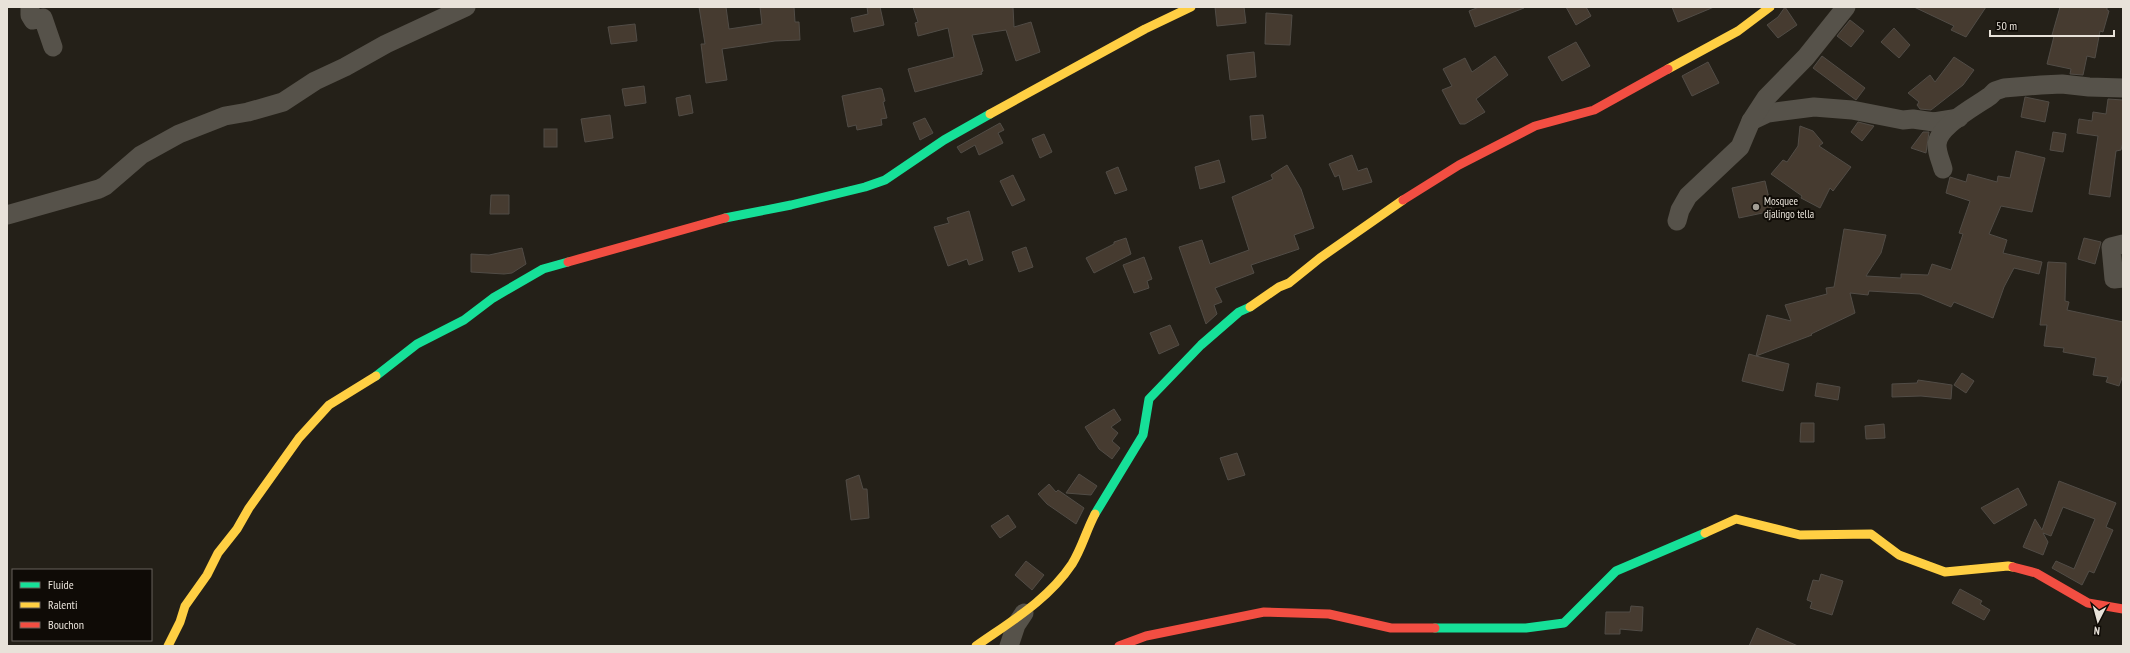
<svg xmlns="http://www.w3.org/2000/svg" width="2130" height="653" viewBox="0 0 2130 653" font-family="'PT Sans Narrow',sans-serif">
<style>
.building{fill:#463b30;stroke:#514c46}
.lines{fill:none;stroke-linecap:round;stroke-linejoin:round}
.street{stroke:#56524a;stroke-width:19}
.fast{stroke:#16e098;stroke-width:9}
.slow{stroke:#ffcf43;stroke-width:9}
.jam{stroke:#f24e42;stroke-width:9}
.poi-dot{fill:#a39e95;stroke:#0f0b06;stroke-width:1.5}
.labels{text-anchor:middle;stroke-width:4;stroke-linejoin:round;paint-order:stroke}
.poi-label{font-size:11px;fill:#e8e2d9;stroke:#0f0b06;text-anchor:start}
</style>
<rect width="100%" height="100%" fill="#242018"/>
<!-- building -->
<g class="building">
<path d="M699 7H726L729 29 762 24 760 7H794L795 22H799L800 40 775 41 722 49 727 80 706 83 701 44H705Z"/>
<path d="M867 7H880L884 25 854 32 851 18 868 14Z"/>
<path d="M913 7H1013L1014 27 1031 22 1040 52 1016 61 1006 30 972 35 983 71 981 72 982 74 915 92 908 69 954 57 948 28 918 36 915 23 918 22Z"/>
<path d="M1215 7H1244L1246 23 1217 26Z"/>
<path d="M1479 7H1524V8L1475 27 1469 11Z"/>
<path d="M1566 7H1586L1591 16 1576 25Z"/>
<path d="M1672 7H1714L1678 22Z"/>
<path d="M1785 7 1797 25 1778 38 1767 25 1778 17Z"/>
<path d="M1914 7H1986L1966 37 1951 30 1954 26Z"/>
<path d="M2060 7H2107V10L2109 11 2103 32 2100 31 2095 58 2087 56 2083 75 2070 74 2071 69 2047 64 2054 36 2052 35Z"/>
<path d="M1266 13 1292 15 1290 45 1265 44Z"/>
<path d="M1850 20 1864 31 1851 47 1837 36Z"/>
<path d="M635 24 637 41 611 44 608 27Z"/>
<path d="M1894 28 1910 45 1899 58 1881 42Z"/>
<path d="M1576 42 1590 66 1562 81 1548 57Z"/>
<path d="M1254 52 1256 77 1230 80 1227 55Z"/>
<path d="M1495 56 1508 75 1476 99 1485 112 1465 124H1460L1442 90 1452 86 1443 69 1465 58 1472 72Z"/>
<path d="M1822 56 1865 88 1856 100 1813 68Z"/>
<path d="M1954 57 1974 70 1963 85 1931 110 1920 109 1917 105 1919 102 1908 93 1930 75 1935 82Z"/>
<path d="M1708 62 1719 83 1692 96 1682 76Z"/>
<path d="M644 86 646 103 625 106 622 89Z"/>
<path d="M880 88 882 89 885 101 883 102 887 118 881 119 882 125 857 130 856 125 848 127 842 96Z"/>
<path d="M690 95 693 113 679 116 676 98Z"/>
<path d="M2025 97 2049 102 2045 122 2021 117Z"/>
<path d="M2108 99 2123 100V142L2121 150 2116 151 2110 197 2089 194 2098 136 2077 133 2079 119 2092 121 2093 112 2106 114Z"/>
<path d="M610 115 613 138 585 142 581 119Z"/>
<path d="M1263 115 1266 138 1252 140 1250 116Z"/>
<path d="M925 118 933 133 920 140 913 123Z"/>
<path d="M1858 122 1874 126 1862 141 1851 132Z"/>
<path d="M1000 123 1004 130 998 133 1003 143 979 155 975 145 961 153 957 147Z"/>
<path d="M1800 126 1813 131 1823 143 1819 146 1851 167 1833 191 1830 188 1820 208 1801 198 1802 196 1771 174 1783 160 1787 162 1798 146Z"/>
<rect x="544" y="129" width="13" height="18"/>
<path d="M1923 132H1929L1926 153 1911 148Z"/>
<path d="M2053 132 2066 134 2063 152 2050 150Z"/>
<path d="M1044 134 1052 152 1040 158 1032 139Z"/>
<path d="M2016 151 2045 158 2032 212 2001 206 1989 234 2007 240 2003 253 2042 262 2039 274 2014 268 2004 287 1993 318 1954 302 1951 307 1920 294 1869 291 1868 295 1850 293 1855 313 1811 334 1812 335 1756 356 1789 364 1783 391 1742 381 1749 354 1756 356 1767 315 1791 321 1785 305 1827 294 1826 288 1834 287 1844 229 1886 235 1881 253 1866 276 1901 278V274L1928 275 1932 264 1951 270 1963 234 1959 233 1970 201 1946 193 1950 177 1966 182 1968 174 1997 182 1998 176 2010 178Z"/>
<path d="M1352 155 1358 171 1367 168 1372 182 1343 190 1339 175 1335 177 1329 164Z"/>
<path d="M1219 160 1225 182 1200 189 1195 167Z"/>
<path d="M1287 165 1301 189 1314 228 1294 235 1299 249 1251 265 1254 273 1215 288 1222 302 1214 305 1217 314 1206 324 1179 247 1202 240 1210 264 1249 250 1232 197 1273 179 1271 175Z"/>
<path d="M1118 167 1127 190 1115 194 1106 172Z"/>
<path d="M1013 175 1025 200 1012 206 1000 181Z"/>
<path d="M1765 181 1772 211 1739 218 1732 188Z"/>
<path d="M491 195H509V214H490Z"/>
<path d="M969 211 983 260 969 265 967 259 948 266 934 227 949 223 947 218Z"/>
<path d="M1126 238 1131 254 1094 273 1086 258 1114 244V242Z"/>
<path d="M2084 238 2101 242 2095 264 2078 259Z"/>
<path d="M1026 247 1033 267 1019 272 1012 252Z"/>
<path d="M522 248 526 264 512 273 504 274 471 272V254L489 255Z"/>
<path d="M1144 257 1152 279 1147 281 1149 288 1134 293 1123 265Z"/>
<path d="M2048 262 2066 263 2065 301 2069 302 2067 310 2123 322V375L2119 386 2106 382 2108 377 2093 375 2096 358 2063 352 2064 348 2044 346 2047 325H2040Z"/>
<path d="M1170 325 1179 345 1159 354 1150 333Z"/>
<path d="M1962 373 1974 381 1966 393 1954 385Z"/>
<path d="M1918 380 1952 385 1951 399 1921 396 1892 397V384L1917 383Z"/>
<path d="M1817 383 1840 387 1838 400 1815 396Z"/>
<path d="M1114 409 1121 420 1111 427 1118 433 1112 441 1120 448 1112 459 1099 449 1085 427Z"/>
<path d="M1801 423H1814V442H1800Z"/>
<path d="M1884 424 1885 438 1866 439 1865 426Z"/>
<path d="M1237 453 1245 475 1228 480 1220 458Z"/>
<path d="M1079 474 1097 486 1091 495 1066 493Z"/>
<path d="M859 475 863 489H867L869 518 851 520 846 480Z"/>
<path d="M2059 481 2116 503 2106 527 2113 530 2094 573 2089 571 2082 585 2052 568 2056 561 2074 569 2095 519 2063 507 2051 536 2043 533 2048 542 2043 555 2023 547 2035 519 2042 530Z"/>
<path d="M1049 484 1056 492 1058 490 1084 508 1076 524 1047 504 1038 494Z"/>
<path d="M2018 488 2027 505 1994 524 1981 508Z"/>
<path d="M1008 515 1016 527 1000 538 991 526Z"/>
<path d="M1026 561 1044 575 1032 590 1015 575Z"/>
<path d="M1821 574 1843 581 1832 615 1810 608 1812 602 1807 600 1813 580 1819 581Z"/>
<path d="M1960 589 1982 601 1980 604 1990 610 1984 620 1952 603Z"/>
<path d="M1631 606 1643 607 1642 631 1620 629V634H1605L1606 612H1630Z"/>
<path d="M1757 628 1798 646H1749Z"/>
</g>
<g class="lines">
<!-- street -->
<g class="street">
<path d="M30 7V15L33 20 43 18 53 47"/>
<path d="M1751 121 1768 113 1814 107 1852 110 1903 120 1913 119 1934 122 1959 118"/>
<path d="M1943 169C1941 161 1937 154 1937 145 1937 126 1976 106 1990 96L1995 91 2004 88 2041 85 2062 84 2089 87 2123 88"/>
<path d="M7 215 99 189 105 186 141 155 179 134 225 116 248 112 283 102 315 81 345 67 386 44 466 7"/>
<path d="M1677 221 1680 210 1688 196 1740 147 1751 121 1766 98 1806 57 1846 7"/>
<path d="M2123 244 2111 247 2114 279 2123 278"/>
<path d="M1009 646 1016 625 1024 613"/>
</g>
<!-- fast -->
<g class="fast">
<path d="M725 218 791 205 865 187 885 180 944 140 990 114"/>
<path d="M376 376 417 344 464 320 493 298 543 269 568 262"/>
<path d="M1095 514 1143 435 1149 399 1201 345 1239 312 1250 307"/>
<path d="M1435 628H1526L1564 623 1616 571 1705 533"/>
</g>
<!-- slow -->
<g class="slow">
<path d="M1668 69 1738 31 1770 7"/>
<path d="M990 114 1145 29 1191 7"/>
<path d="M1250 307 1279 287 1289 283 1320 258 1403 200"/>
<path d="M1705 533 1736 519 1800 535 1871 534 1899 555 1945 572 2008 566 2013 567"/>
<path d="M168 646 180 622 185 606 207 575 218 553 237 529 249 508 299 438 329 405 376 376"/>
<path d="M976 646C1010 622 1048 600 1072 564 1082 548 1086 531 1095 514"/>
</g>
<!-- jam -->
<g class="jam">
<path d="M1403 200 1459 165 1535 126 1594 110 1668 69"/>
<path d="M568 262 725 218"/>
<path d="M2013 567 2036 573 2088 603 2123 609"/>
<path d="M1119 646 1146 636 1264 612 1329 614 1391 628H1435"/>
</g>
</g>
<!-- markers -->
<circle class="poi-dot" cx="1756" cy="207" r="4"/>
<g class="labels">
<!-- poi labels -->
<g class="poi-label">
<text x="1764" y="205">Mosquee<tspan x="1764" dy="13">djalingo tella</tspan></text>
</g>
</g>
<!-- border -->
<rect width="2130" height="653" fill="none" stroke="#e8e2d9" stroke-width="16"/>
<!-- legend -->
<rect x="12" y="569" width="140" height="72" fill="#0f0b06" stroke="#66615a"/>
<rect x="20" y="582" width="20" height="6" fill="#16e098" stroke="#66615a"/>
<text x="48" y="589" font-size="12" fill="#e8e2d9">Fluide</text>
<rect x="20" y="602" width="20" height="6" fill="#ffcf43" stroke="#66615a"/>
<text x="48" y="609" font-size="12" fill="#e8e2d9">Ralenti</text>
<rect x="20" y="622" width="20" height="6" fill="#f24e42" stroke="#66615a"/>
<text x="48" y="629" font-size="12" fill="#e8e2d9">Bouchon</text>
<!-- north arrow -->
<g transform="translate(2098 621) rotate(186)" stroke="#0f0b06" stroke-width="3" paint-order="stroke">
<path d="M0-3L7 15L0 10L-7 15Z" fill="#e8e2d9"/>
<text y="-6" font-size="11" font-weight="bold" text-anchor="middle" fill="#e8e2d9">N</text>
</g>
<!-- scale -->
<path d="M1990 30v6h124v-6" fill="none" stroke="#e8e2d9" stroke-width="2"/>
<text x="1996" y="30" font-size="12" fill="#e8e2d9" stroke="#0f0b06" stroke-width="3" paint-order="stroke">50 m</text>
</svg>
